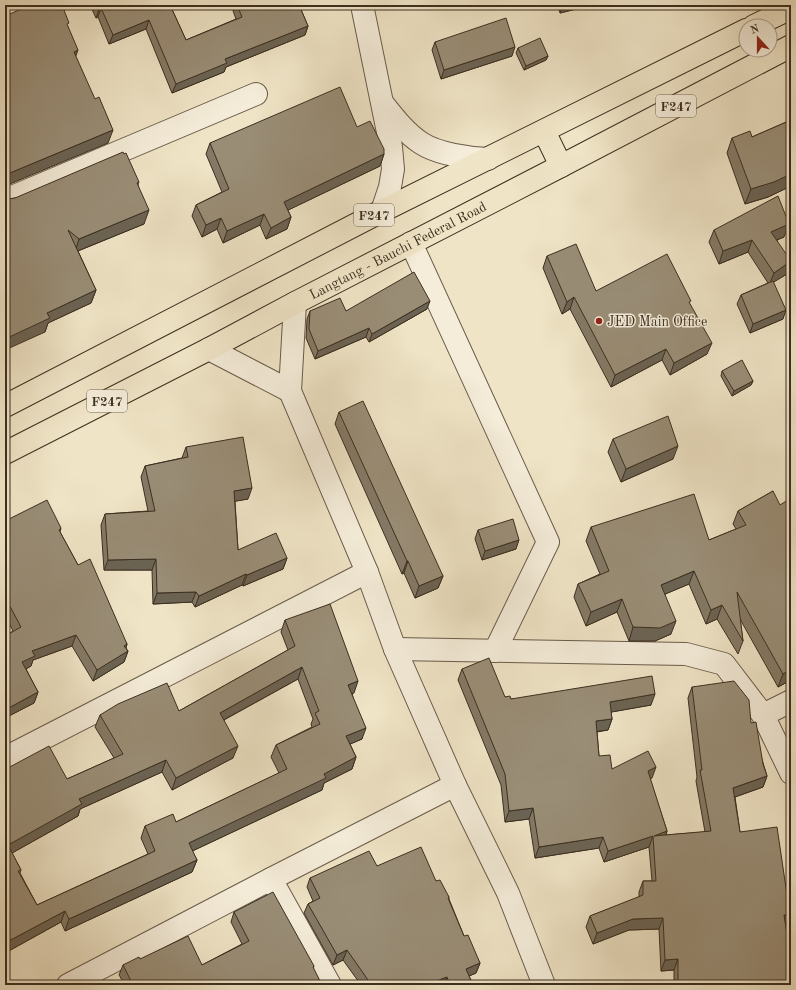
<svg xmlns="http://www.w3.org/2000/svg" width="796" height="990" viewBox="0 0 796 990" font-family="'Old Standard TT',serif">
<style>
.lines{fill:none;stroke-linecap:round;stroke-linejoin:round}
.minor-casing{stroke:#695c4a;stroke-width:24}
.primary-casing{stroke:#3c2f20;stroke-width:24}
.minor{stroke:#f5edda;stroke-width:22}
.primary{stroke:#efe4c6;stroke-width:22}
.wall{fill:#847965;stroke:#3c2f20;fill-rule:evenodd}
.shaded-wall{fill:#6b6353;stroke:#3c2f20}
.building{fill:#998d76;stroke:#3c2f20;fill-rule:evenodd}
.poi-dot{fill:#8f2418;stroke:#f5edda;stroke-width:1.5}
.labels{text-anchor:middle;stroke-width:3;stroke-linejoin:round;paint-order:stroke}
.shield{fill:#f5edda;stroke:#746858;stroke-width:1}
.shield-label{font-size:13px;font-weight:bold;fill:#3c2f20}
.street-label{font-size:14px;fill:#3c2f20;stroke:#f5edda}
.poi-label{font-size:14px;fill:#3c2f20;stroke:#f5edda;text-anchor:start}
</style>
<rect width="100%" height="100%" fill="#efe4c6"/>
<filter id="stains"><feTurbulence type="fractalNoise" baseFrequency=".005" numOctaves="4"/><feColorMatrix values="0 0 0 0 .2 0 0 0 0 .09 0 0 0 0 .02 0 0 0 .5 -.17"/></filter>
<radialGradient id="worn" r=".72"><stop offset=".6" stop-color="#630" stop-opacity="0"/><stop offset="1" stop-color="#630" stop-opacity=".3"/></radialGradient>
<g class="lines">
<defs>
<g id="minor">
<path d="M362 5 391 147 393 169 390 187 382 211"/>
<path d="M5 13 23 5"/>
<path d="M384 105C395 119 406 133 421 143 438 154 468 158 488 159"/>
<path d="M5 200 256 94"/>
<path d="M411 243 548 542 495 651"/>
<path d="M295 303 290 391 367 572 395 649 455 785 508 893 544 985"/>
<path d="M209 349 290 391"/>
<path d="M395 649 686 654 724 664 763 715 791 773"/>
<path d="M763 715 791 701"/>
<path d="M5 758 367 572"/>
<path d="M271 879 330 985"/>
<path d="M68 985 271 879 455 785"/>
</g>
<g id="primary">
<path d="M754 26 791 8"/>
<path d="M544 131 561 166"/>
<path d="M5 406 382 211 746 30"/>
<path id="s1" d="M5 453 209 349 295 303 561 166 791 46"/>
</g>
</defs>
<!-- minor casing -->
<use href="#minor" class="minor-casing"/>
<!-- primary casing -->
<use href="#primary" class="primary-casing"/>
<!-- minor -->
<use href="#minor" class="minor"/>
<!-- primary -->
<use href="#primary" class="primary"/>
</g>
<!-- wall -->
<g class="wall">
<path d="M90 5H170L186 40 236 19 231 5H299L308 26 305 35 226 67 224 72 172 93 146 29 109 44 98 17 96 18Z"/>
<path d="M558 5H592L560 13Z"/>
<path d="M435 42 512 56 441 79 432 50Z"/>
<path d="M518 48 548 56 546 60 524 70 516 53Z"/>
<path d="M791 120V186L768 197 745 204 727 153 732 138 752 137Z"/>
<path d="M210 143 384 154 380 166 288 210 291 217 287 229 266 239 260 225 223 243 217 229 202 237 192 216 196 205 222 192 206 154Z"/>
<path d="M139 182 138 184 144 224 78 251 96 290 91 303 48 323 45 332 8 199Z"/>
<path d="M714 230 784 237 777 240 787 274 773 282 783 319 750 333 737 304 741 295 768 283 748 252 719 264 709 242Z"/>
<path d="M547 256 596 291 690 304 707 354 670 375 662 360 611 387 570 309 562 314 543 268Z"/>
<path d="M427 309 369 342 366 337 315 359 306 338 307 319 310 311H346Z"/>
<path d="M722 371 753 381 751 385 732 396 721 376Z"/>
<path d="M339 412 443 576 438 588 415 598 404 573 402 574 335 424Z"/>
<path d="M613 439 673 459 621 482 608 452Z"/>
<path d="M186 447 248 499 235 501 238 550 287 558 283 569 243 586 242 585 195 607 192 602 153 604 152 570H104L101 525 105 514 148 511 141 477 145 466 182 458Z"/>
<path d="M773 491 791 680 778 687 740 619 743 641 738 654 717 619 706 624 689 584 665 594 671 634 655 641H629L617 612 586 626 574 597 578 584 600 574 586 541 591 527 709 540 736 529 733 524 738 511Z"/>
<path d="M5 510 9 519 61 528 60 532 78 565 127 644 126 648 128 651 124 662 93 681 72 646 33 660 31 666 26 669 38 692 34 703 5 718V636L13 631 5 615Z"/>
<path d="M478 530 516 549 482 560 475 539Z"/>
<path d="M285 620 354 693H352L362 739 350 744 356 757 352 769 324 783 322 790 192 851 197 860 192 872 65 931 61 922 5 953 6 769 67 779 114 758 95 727 100 715 179 711 288 650 281 632ZM298 679 313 719 311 724 312 727 276 745 271 757 279 773 176 822 145 826 141 838 148 854 37 905 20 873 21 870 12 853 78 816 80 809 162 772 172 790 233 758 224 720Z"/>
<path d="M462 669 505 697 511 699 651 705 611 712 612 719 608 730 597 732 599 756 612 769 652 778 650 779 667 831 666 835 705 832 696 781 697 777 688 698 692 687 751 723 767 776 763 787 735 797 740 832 786 925 791 985H674V970L661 971 659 929 629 930 593 944 586 927 590 916 639 897V892L643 881H652L649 847 604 862 599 848 535 858 529 819 505 822 501 785 458 680Z"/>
<path d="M377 866 436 881 449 897V899L464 936 480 963 476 973 469 976 473 985H361L343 960 333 965 304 913 308 904 313 901 307 887 310 878Z"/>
<path d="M234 912 314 966 313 969 322 985H125L119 975 123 965 140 959 202 965 242 944 231 922Z"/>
</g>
<!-- shaded-wall -->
<g class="shaded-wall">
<path d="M563 5H592L560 13Z"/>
<path d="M101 8 98 17 96 18 99 9Z"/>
<path d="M149 20 146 29 109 44 113 35Z"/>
<path d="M308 26 305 35 226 67 224 72 172 93 176 84 225 59Z"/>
<path d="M515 47 512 56 441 79 444 70Z"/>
<path d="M78 50 73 64 74 52Z"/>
<path d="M548 56 546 60 524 70 526 66Z"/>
<path d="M113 130 108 143 5 186V175Z"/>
<path d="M384 154 380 166 280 214 284 202Z"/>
<path d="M791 174V186L768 197 745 204 751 189Z"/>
<path d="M149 210 144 224 75 252 79 239Z"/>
<path d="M264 214 260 225 223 243 227 231Z"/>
<path d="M291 217 287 229 266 239 271 228Z"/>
<path d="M221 218 217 229 202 237 206 225Z"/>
<path d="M789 224 784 237 767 244 771 232Z"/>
<path d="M752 240 748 252 719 264 723 251Z"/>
<path d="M791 261 787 274 769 285 774 273Z"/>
<path d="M96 290 91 303 48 323 45 332 5 350V339L47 313Z"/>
<path d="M574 297 570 309 562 314 567 302Z"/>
<path d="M430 301 427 309 369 342 372 334Z"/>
<path d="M786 310 783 319 750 333 753 324Z"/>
<path d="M369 328 366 337 315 359 318 351Z"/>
<path d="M712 343 707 354 670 375 674 363Z"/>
<path d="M666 349 662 360 611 387 615 375Z"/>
<path d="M753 381 751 385 732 396 734 391Z"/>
<path d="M678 446 673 459 621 482 626 469Z"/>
<path d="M252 488 248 499 231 502 234 491Z"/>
<path d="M519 540 516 549 482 560 485 551Z"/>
<path d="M287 558 283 569 243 586 247 575Z"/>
<path d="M156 559 152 570H104L108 560Z"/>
<path d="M407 561H408L404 573 402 574Z"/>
<path d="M694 571 689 584 656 598 661 585Z"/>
<path d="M246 574 242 585 195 607 199 596Z"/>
<path d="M443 576 438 588 415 598 419 586Z"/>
<path d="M196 592 192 602 153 604 157 593Z"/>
<path d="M622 599 617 612 586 626 591 612Z"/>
<path d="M722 605 717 619 706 624 711 610Z"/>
<path d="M676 621 671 634 655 641H629L633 627Z"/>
<path d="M76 635 72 646 33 660 31 666 18 673 22 662 32 651Z"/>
<path d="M127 644 124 653 128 651 124 662 93 681 97 670 124 646Z"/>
<path d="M302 667 298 679 216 724 220 713Z"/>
<path d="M791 669V680L778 687 783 674Z"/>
<path d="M358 681 354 693 344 696 348 685Z"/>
<path d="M38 692 34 703 5 718V710Z"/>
<path d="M655 694 651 705 606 713 610 702Z"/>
<path d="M612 719 608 730 592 732 596 721Z"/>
<path d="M366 728 362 739 341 748 346 736Z"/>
<path d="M238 746 233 758 172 790 176 778Z"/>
<path d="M356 757 352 769 324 783 322 790 184 855 189 843Z"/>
<path d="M166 760 162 772 80 809 78 816 5 857 8 845 79 799Z"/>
<path d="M656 767 652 778 644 782 648 771Z"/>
<path d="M767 776 763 787 729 799 733 788Z"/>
<path d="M533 808 529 819 505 822 509 811Z"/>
<path d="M667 831 663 842 654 836Z"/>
<path d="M653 836 649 847 604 862 608 851Z"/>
<path d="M603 837 599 848 535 858 539 847Z"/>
<path d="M197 860 192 872 65 931 69 919Z"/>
<path d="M65 911 61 922 5 953V943Z"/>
<path d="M784 915H790L785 926Z"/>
<path d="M663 918 659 929 629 930 593 944 597 933 633 919Z"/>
<path d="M347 950 343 960 333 965 337 955Z"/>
<path d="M678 959 674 970 661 971 665 960Z"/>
<path d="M480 963 476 973 462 979 466 969Z"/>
<path d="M447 977 444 985H426Z"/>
</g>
<!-- building -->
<g class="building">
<path d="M31 5H62L69 23 67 24 78 50 74 52 95 99 99 97 113 130 5 175V16Z"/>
<path d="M97 5H170L186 40 242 17 237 5H299L308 26 225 59 227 63 176 84 149 20 113 35 101 8 99 9Z"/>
<path d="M506 18 515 47 444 70 435 42Z"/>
<path d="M540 38 548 56 526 66 518 48Z"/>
<path d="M340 87 357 127 370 121 384 149V154L284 202 291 217 271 228 264 214 227 231 221 218 206 225 196 205 229 189 210 143Z"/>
<path d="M791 120V174L774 182 751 189 732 138 750 131 752 137Z"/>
<path d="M123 152 124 154 126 153 139 182 137 183 149 210 79 239 68 230 96 290 47 313 50 318 5 339V198L8 199 15 198Z"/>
<path d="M778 196 789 224 771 232 791 261 774 273 752 240 723 251 714 230Z"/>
<path d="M576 244 596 291 667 254 691 301 689 302 712 343 674 363 666 349 615 375 574 297 567 302 547 256Z"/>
<path d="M414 272 430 301 372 334 369 328 318 351 309 329 310 311 340 298 346 311Z"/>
<path d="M773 281 786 310 753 324 741 295Z"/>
<path d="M742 360 753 381 734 391 722 371Z"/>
<path d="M363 401 443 576 419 586 408 561H407L339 412Z"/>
<path d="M668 416 678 446 626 469 613 439Z"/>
<path d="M243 437 252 488 234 491 238 550 276 533 287 558 247 575 246 574 199 596 196 592 157 593 156 559 108 560 105 514 155 511 145 466 188 457 186 447Z"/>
<path d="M773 491 780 505 791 498V669L783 674 737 592 743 641 722 605 711 610 694 571 661 585 676 621 660 628 633 627 622 599 591 612 578 584 609 571 591 527 694 494 709 540 746 525 738 511Z"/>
<path d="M47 500 61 528 59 530 78 565 90 559 127 644 124 646 128 651 97 670 76 635 32 651 35 656 22 662 38 692 5 710V636L21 627 6 599 5 600V510L9 519Z"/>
<path d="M513 519 519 540 485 551 478 530Z"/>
<path d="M330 604 358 681 348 685 366 728 346 736 356 757 324 774 326 778 189 843 197 860 69 919 65 911 5 943V768L6 769 49 746 67 779 123 754 100 715 118 704 167 683 179 711 295 646 285 620ZM302 667 319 711 315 713 320 724 276 745 287 769 176 822 173 814 145 826 155 851 37 905 18 871 21 870 8 845 82 804 79 799 166 760 176 778 238 746 220 713Z"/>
<path d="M489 658 505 697 510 696 511 699 652 676 655 694 610 702 612 719 596 721 599 756 610 755 612 769 648 751 656 767 648 771 667 831 654 836 711 831 700 770H702L692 687 734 681 749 700 751 723 756 722 763 764 767 776 733 788 740 832 777 827 790 915H784L791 961V985H678V959L665 960 663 918 633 919 597 933 590 916 643 895V881H656L653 836 608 851 603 837 539 847 533 808 509 811 505 774 462 669Z"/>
<path d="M421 847 436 881 440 880 449 897 448 898 464 936 468 935 480 963 466 969 473 985H450L447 977 426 985H361L368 980 347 950 337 955 308 904 320 898 310 878 369 851 377 866Z"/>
<path d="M273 892 314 966 313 967 322 985H133L123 965 139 957 140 959 188 936 202 965 249 941 234 912Z"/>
</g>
<!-- markers -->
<circle class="poi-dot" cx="599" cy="321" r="4"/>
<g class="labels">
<!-- shield labels -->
<g class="shield">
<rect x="656" y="95" width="40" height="22" rx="3"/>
<rect x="354" y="204" width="40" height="22" rx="3"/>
<rect x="87" y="390" width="40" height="22" rx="3"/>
</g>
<g class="shield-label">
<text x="676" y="111">F247</text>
<text x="374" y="220">F247</text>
<text x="107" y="406">F247</text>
</g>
<!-- street labels -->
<g class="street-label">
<text dy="5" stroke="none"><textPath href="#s1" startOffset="442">Langtang - Bauchi Federal Road</textPath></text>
</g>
<!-- poi labels -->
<g class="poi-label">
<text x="607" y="326">JED Main Office</text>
</g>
</g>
<!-- margin -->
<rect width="796" height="990" fill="none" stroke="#efe4c6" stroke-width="20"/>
<rect x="6" y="6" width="784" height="978" fill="none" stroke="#3c2f20" stroke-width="2"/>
<rect x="10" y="10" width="776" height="970" fill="none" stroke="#3c2f20"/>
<!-- north arrow -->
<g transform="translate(758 38) rotate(339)"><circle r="19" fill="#f5edda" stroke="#aba190"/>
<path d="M0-3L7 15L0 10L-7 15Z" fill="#8f2418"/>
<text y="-6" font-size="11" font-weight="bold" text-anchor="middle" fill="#3c2f20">N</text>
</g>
<rect width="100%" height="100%" filter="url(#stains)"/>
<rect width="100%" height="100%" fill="url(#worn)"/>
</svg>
